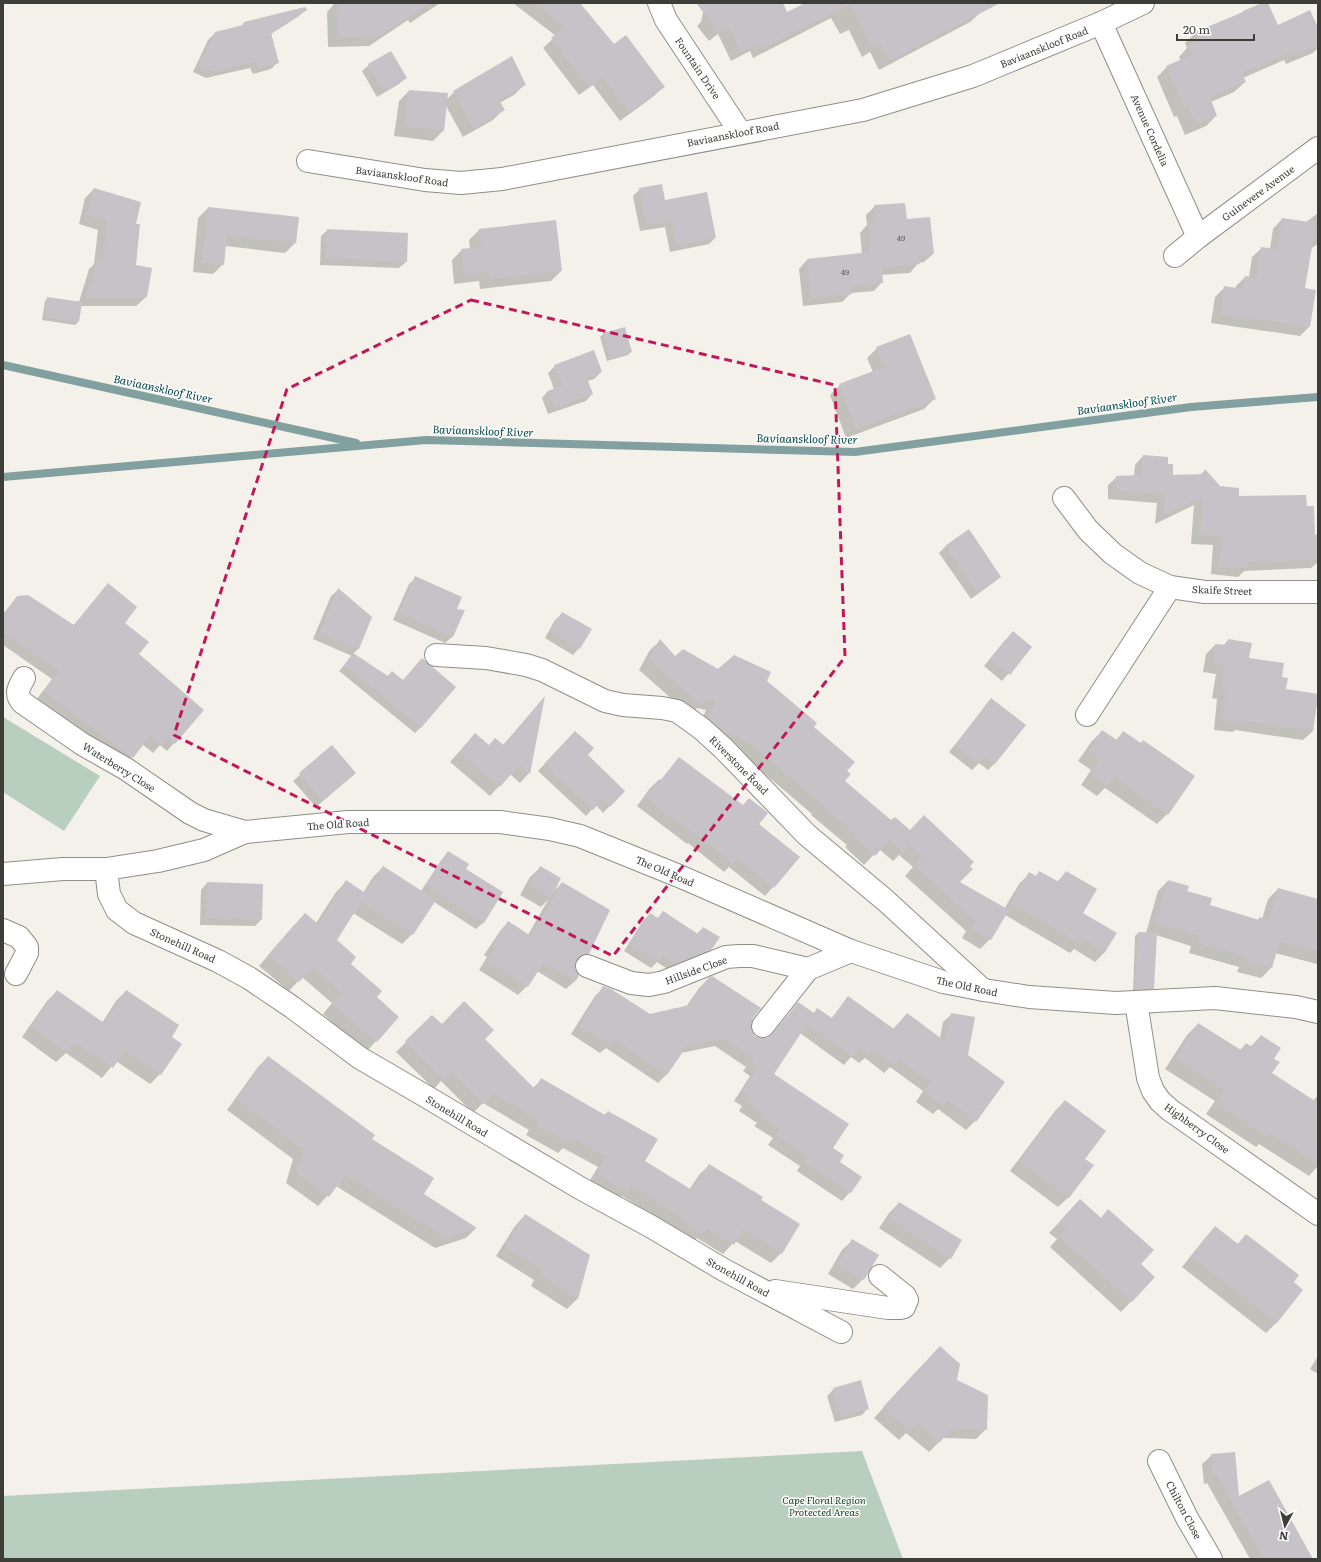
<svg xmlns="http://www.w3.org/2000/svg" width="1321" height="1562" viewBox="0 0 1321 1562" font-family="Literata,serif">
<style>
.green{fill:#b9cfbd}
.shadow{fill:#0003}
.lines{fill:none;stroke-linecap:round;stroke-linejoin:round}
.stream{stroke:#82a09f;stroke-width:8}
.building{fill:#c7c2c8}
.minor-casing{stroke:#908f87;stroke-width:24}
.minor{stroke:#fff;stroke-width:22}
.marked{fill:none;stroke:#c2185b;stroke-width:3;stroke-dasharray:8 5;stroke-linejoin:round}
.labels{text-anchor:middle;stroke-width:3;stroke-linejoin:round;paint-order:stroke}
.number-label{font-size:8px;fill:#605e5d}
.street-label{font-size:10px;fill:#3d3d39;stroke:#fff}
.park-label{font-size:10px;font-style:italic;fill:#174626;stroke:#fff}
.water-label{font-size:11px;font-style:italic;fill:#044649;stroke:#fff}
</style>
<rect width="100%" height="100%" fill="#f3f1e9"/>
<!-- green -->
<g class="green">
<path d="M3 717 100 776 64 831 3 792Z"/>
<path d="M862 1451 903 1559H3V1496Z"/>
</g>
<!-- shadow -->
<g class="shadow">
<path d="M335 3H440L410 23 408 20 369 46 328 47 327 12Z"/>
<path d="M513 3H579L614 45 663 87 654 96 620 121 593 85 579 95 543 48 556 36Z"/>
<path d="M705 3H782L787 14 807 3H993L980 13 970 22 879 70 870 52 862 57 849 30 840 34 831 18 753 58 750 51 731 61 718 34 709 41 697 26 701 22Z"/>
<path d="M1264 3H1267L1277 26 1318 31V48L1313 53 1286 64 1284 60 1243 78 1245 82 1234 92 1211 102 1216 116 1206 126 1185 135 1177 116 1174 117 1157 77 1167 67 1181 61 1179 57 1187 48 1185 43 1195 33 1241 14Z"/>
<path d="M306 9 299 16 271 34 278 62 271 69 253 74 250 68 206 78 193 72 208 40 215 33 240 27 244 23Z"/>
<path d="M369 65 406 78 399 84 377 97 362 71Z"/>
<path d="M524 85 514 95 499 103 503 110 493 120 463 137 446 106 443 131 433 141 394 136 399 101 409 91 447 99 454 92Z"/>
<path d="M94 189 135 225V266L146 297 136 306H80L78 322 75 325 42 320 45 301 48 298 79 302 89 269 94 264 98 230 79 224 85 198Z"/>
<path d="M640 189 664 201 715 238 709 244 670 252 665 227 640 231 633 196Z"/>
<path d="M875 206 906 220 933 254 924 262 918 263 910 273 881 275 882 282 874 291 851 293 842 302 803 306 799 269 807 260 862 254 860 233 867 225 866 215Z"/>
<path d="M208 208 295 243 285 253 225 246 223 264 213 274 193 272 198 218Z"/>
<path d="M1318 213V244L1310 249 1304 289 1309 327 1300 336 1211 323 1215 297 1224 288 1235 289 1236 286 1245 277H1249L1252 257 1262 248 1270 249 1273 229 1282 219 1305 223Z"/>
<path d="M555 221 561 271 551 281 480 289 479 281 454 284 452 260 462 250 470 249 469 240 479 230Z"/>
<path d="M328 230 406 262 399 268 320 265 321 236Z"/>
<path d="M624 328 631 352 628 355 607 361 600 337 603 334Z"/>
<path d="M877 348 934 399 924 409 846 438 830 395 840 385 873 372 867 358Z"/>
<path d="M555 366 601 372 594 379 587 381 592 394 586 401 548 414 542 398 548 391 554 389 548 373Z"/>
<path d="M1143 456 1167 465 1172 476 1200 475 1205 470 1219 487 1238 497 1306 507 1314 536 1318 535V562L1311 568 1244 571 1238 577 1211 574 1213 545 1191 544 1194 505 1155 524 1157 503 1108 499V485L1117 477 1134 476 1135 465Z"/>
<path d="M968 531 1000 577 993 583 971 599 939 553 945 547Z"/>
<path d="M416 578 456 610 464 611 452 637 445 643 393 620 409 584Z"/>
<path d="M108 585 174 743 167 751 160 745 153 753 142 744 124 766 36 700 52 679 3 645V614L17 597 73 626Z"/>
<path d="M338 590 371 617 358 649 353 654 421 727 415 733 339 671 352 656 313 639 331 596Z"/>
<path d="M562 614 579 648 573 655 545 638 555 620Z"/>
<path d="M1006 639 1031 647 1002 681 984 666Z"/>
<path d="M1228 640 1248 658 1281 678 1285 690 1318 695 1313 731 1303 740 1235 730 1233 732 1214 730 1217 699 1212 698 1216 674 1203 672 1206 654 1215 645 1223 646Z"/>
<path d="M660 641 675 657 718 670 766 681 812 727 846 772 844 781 958 882 1004 909 1019 884 1029 874 1035 877 1039 872 1057 882 1066 872 1081 913 1105 952 1095 962 1074 949 1070 953 1005 915 990 939 980 949 962 938 966 931 905 876 913 867 899 855 893 861 879 849 864 865 845 847 847 845 811 815 812 814 738 751 698 728 706 710 697 708 690 715 639 670 650 650Z"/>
<path d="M543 699 529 773 520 783 510 774 490 796 450 762 475 734 488 746 503 745Z"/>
<path d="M991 700 995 763 988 770 979 763 972 770 949 752Z"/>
<path d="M1102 731 1116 740 1124 732 1167 814 1157 824 1105 788 1097 796 1081 785 1091 770 1078 761 1092 741Z"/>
<path d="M569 739 624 791 603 813 596 805 586 816 538 771Z"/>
<path d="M332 746 355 773 316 807 293 781Z"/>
<path d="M679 758 757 824 773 887 765 896 729 867 724 872 688 843 687 844 637 806 650 788 659 780 660 781Z"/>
<path d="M448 852 465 869 502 893 483 923 476 929 434 902 412 934 402 944 353 913 335 940 349 964 375 997 398 1017 366 1052 323 1014 332 1003 302 977 289 991 259 966 295 924 316 923 336 892 346 882 363 893 373 877 383 867 421 891 442 859Z"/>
<path d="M541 867 554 891 562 883 588 953 579 962H575L574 969 578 975 575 981 566 989 537 971 527 986 518 995 479 970 487 957 484 955 500 931 508 922 528 935 548 900 541 907 520 895 530 877Z"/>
<path d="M1168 881 1209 906 1257 920 1260 918 1262 919 1268 899 1278 889 1318 900V963L1317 964 1275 953 1271 968 1261 978 1237 972 1239 967 1189 953 1191 946 1156 935 1153 988 1150 991 1133 992 1135 936 1138 933H1146L1158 891Z"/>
<path d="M207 883 261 920 255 926 200 925 201 890Z"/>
<path d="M663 912 697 934 703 928 712 948 704 955 669 970 657 962 651 968 624 951 643 921 650 914 657 919Z"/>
<path d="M708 979 752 1018 750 1024 751 1031 754 1036 761 1039 769 1038 798 1003 813 1014 818 1009 831 1019 848 998 893 1029 907 1014 940 1038 943 1022 952 1014 967 1055 1004 1083 975 1121 966 1130 938 1109 933 1114 916 1102 923 1091 890 1067 884 1073 865 1058 859 1063 851 1057 844 1065 800 1033 773 1075 832 1148 850 1192 842 1201 797 1171 800 1166 768 1145 773 1138 754 1126 757 1123 739 1111 742 1106 734 1101 750 1076 743 1071 746 1067 715 1046 681 1053 667 1074 658 1083 606 1048 600 1053 571 1034 595 996 604 987 650 1015 686 1007 699 988Z"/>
<path d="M57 991 102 1023 116 1001 126 991 170 1037 160 1074 150 1084 116 1061 102 1078 66 1053 56 1062 22 1037 47 1001Z"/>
<path d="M432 1016 442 1025 483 1039 533 1088 541 1080 604 1115 608 1112 643 1162 689 1190 699 1175 709 1165 760 1200 799 1224 781 1253 771 1263 735 1241 723 1254 697 1238 692 1244 675 1229 622 1196 617 1201 587 1185 598 1167 563 1148 558 1153 526 1135 529 1130 483 1103 473 1113 441 1081 434 1089 396 1052Z"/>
<path d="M1198 1024 1239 1051 1246 1044 1250 1047 1261 1036 1273 1059 1270 1074 1313 1101 1318 1095V1166L1309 1176 1259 1144 1256 1147 1206 1114 1215 1101 1165 1069 1187 1035Z"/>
<path d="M268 1057 370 1139 422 1195 475 1229 466 1238 435 1248 336 1186 318 1206 286 1183 293 1159 227 1110 258 1067Z"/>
<path d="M1065 1101 1084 1159 1069 1197 1058 1207 1010 1171 1055 1111Z"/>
<path d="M899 1203 961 1240 950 1258 940 1268 879 1228 889 1213Z"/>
<path d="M1070 1211 1139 1264 1154 1277 1121 1312 1050 1247 1057 1239 1049 1233Z"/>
<path d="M525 1215 589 1255 577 1299 567 1309 531 1286 534 1280 496 1256 515 1226Z"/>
<path d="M1215 1227 1237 1245 1246 1236 1292 1283 1302 1290 1276 1323 1266 1333 1182 1267 1205 1238Z"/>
<path d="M853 1240 863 1279 853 1289 828 1274 842 1250Z"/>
<path d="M940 1347 955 1380 986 1429 976 1439 943 1438 929 1452 906 1433 899 1440 874 1418Z"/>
<path d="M1318 1356V1374L1310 1369Z"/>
<path d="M834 1389 868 1408 862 1415 835 1422 827 1396Z"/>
<path d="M1212 1455 1238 1498 1312 1559H1250L1207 1483 1204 1484 1202 1464Z"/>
</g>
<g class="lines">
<!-- stream -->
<g class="stream">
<path d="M3 365 356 443"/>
<path d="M3 477 426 440 855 452 1191 407 1318 397"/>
</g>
</g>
<!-- building -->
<g class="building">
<path d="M337 3H431L380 36 338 37Z"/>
<path d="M534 3H580L614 44 626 35 665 87 629 112 603 77 589 87 551 38 565 27Z"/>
<path d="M696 3H783L787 12 805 3H1000L889 61 880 44 872 48 850 4 763 49 760 43 741 52 728 26 719 32Z"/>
<path d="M1262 3H1268L1278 25 1310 10 1318 28V46L1296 55 1294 51 1242 73 1246 82 1210 97 1217 116 1196 125 1188 106 1184 108 1166 66 1192 55 1188 46 1199 42 1195 32 1243 12V11Z"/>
<path d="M305 7 307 10 271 33 279 63 259 68 256 62 213 72 199 65 215 32 243 25 244 22Z"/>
<path d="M391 51 407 78 384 91 368 64Z"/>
<path d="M512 56 526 85 499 100 505 110 474 128 453 91Z"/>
<path d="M409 90 448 93 444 131 404 126Z"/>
<path d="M662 184 665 200 707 192 716 238 676 246 671 221 646 225 639 188Z"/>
<path d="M94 188 141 202 136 224H140L136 265 152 268 147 297H86L98 259 103 260 107 220 87 215Z"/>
<path d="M905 203 907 219 930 217 934 254 919 256 920 264 882 268 883 283 851 286 852 294 811 298 807 259 870 252 868 223 876 222 874 205Z"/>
<path d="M208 207 299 217 296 243 227 235 224 265 202 262Z"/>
<path d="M1282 218 1316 223 1305 288 1316 290 1310 327 1220 314 1224 286 1243 289 1245 276 1257 278 1261 247 1277 249Z"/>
<path d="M556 220 562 271 490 279 488 272 464 275 461 249 481 247 479 229Z"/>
<path d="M327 229 408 233 407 262 326 258Z"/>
<path d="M47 297 82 302 79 322 45 317Z"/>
<path d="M625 327 632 352 610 359 603 333Z"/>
<path d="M910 334 936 399 856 429 839 384 884 367 876 347Z"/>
<path d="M594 350 602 372 587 378 593 394 555 408 548 391 562 385 554 365Z"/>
<path d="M1143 455 1168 457V464H1173V475L1204 474 1205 469 1220 486 1239 488V496L1306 495 1307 506H1314L1315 535 1318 534V560L1248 562V568L1219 566 1222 537 1200 535 1203 497 1163 516 1165 494 1116 491V476L1141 475Z"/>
<path d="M969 529 1001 577 978 593 945 546Z"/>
<path d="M415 576 462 597 457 609 465 610 453 637 399 613Z"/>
<path d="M108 583 137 607 125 623 149 642 139 654 204 710 175 744 168 738 161 746 150 736 133 758 43 692 59 671 3 632V616L17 596 28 595 74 625Z"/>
<path d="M338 588 372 617 359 649 319 633Z"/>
<path d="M562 612 592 629 580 649 551 631Z"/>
<path d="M1013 631 1032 647 1010 675 990 659Z"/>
<path d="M660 639 675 656 683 649 718 669 734 655 771 672 767 681 817 723 814 727 855 762 847 771 851 774 845 781 891 820 895 817 910 830 924 815 974 862 970 866 973 869 960 882 1009 910 991 940 971 928 975 921 915 866 920 858 930 864 909 845 903 852 889 840 875 856 854 837 856 835 820 804 821 803 748 742 724 732 707 717 716 701 708 698 701 705 648 659Z"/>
<path d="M1228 639 1252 643 1249 658 1284 663 1282 677 1288 678 1286 689 1318 694 1313 731 1244 721V723L1223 721 1226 690 1221 689 1225 665 1212 663 1215 644 1227 645Z"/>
<path d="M353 653 388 676 392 671 403 680 422 658 456 687 421 728 344 665Z"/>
<path d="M545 696 530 774 519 765 500 787 459 752 475 733 489 745 495 738 504 745Z"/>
<path d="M991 698 1026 725 995 764 985 756 979 764 955 745Z"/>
<path d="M1102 730 1117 740 1123 731 1141 743 1143 740 1195 776 1168 815 1114 777 1107 786 1090 774 1100 759 1088 750Z"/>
<path d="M575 731 594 748 588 755 625 791 610 807 603 799 593 810 544 764Z"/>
<path d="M332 745 356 773 323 801 299 773Z"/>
<path d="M679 757 743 805 749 798 768 813 759 824 800 857 774 888 737 858 733 864 697 835 696 836 645 797 659 779 661 780Z"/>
<path d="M448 851 469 864 466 869 503 892 484 923 426 886Z"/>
<path d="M383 866 436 900 413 935 361 902 337 940 356 957 351 964 382 991 377 997 399 1017 377 1042 332 1004 341 993 313 967 299 982 268 955 305 913 318 924 346 880 365 893Z"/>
<path d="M540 866 561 878 551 898 530 885Z"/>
<path d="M1039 871 1059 882 1066 871 1097 889 1083 913 1117 933 1105 952 1084 939 1081 944 1011 903 1029 872 1036 876Z"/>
<path d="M1168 880 1189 886 1187 891 1212 898 1210 905 1259 920V917L1269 920 1278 888 1318 899V952L1280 941 1272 968 1247 962 1248 957 1198 943 1200 936 1155 923Z"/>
<path d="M207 882 263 884 262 920 206 918Z"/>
<path d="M562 882 610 910 589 954H585L579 956 576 961 575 968 579 975 576 981 544 962 528 987 487 961 495 948 492 946 508 921 531 936Z"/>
<path d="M663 911 698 934 703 927 720 937 712 949 676 964 663 955 658 962 630 944 650 913 658 918Z"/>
<path d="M1138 932 1157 933 1154 989 1135 990Z"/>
<path d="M712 976 761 1008 753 1018 751 1025 752 1031 755 1036 761 1038H767L773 1034 798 1002 814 1013 817 1008 832 1018 848 996 894 1029 907 1013 946 1042 951 1013 975 1017 968 1055 1005 1082 976 1122 947 1100 942 1106 924 1093 931 1082 898 1059 894 1065 873 1050 869 1055 859 1048 853 1057 807 1024 774 1074 849 1124 833 1148 844 1155 840 1162 862 1177 851 1193 804 1162 808 1157 776 1136 781 1129 762 1117 765 1114 747 1102 749 1097 742 1092 758 1067 751 1062 754 1058 724 1038 687 1046 667 1075 614 1039 610 1045 579 1025 603 986 611 989 650 1014 689 1005 708 978Z"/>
<path d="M57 990 104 1023 126 990 179 1025 172 1037 182 1044 161 1075 125 1050 113 1068 74 1042 67 1053 31 1026Z"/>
<path d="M464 1001 494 1030 485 1039 535 1089 541 1078 605 1115 608 1111 658 1139 645 1161 692 1190 709 1164 763 1197 761 1200 800 1224 782 1254 743 1230 734 1245 707 1228 702 1234 683 1222 685 1219 631 1185 627 1192 597 1175 607 1157 572 1137 569 1143 536 1125 538 1120 494 1094 484 1104 452 1072 444 1079 405 1041 432 1015 442 1024Z"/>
<path d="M1198 1023 1241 1050 1246 1043 1252 1047 1261 1035 1281 1048 1274 1059 1280 1062 1272 1073 1318 1103V1164L1270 1133 1268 1137 1216 1103 1225 1090 1176 1058Z"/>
<path d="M268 1056 375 1135 372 1139 434 1178 424 1194 477 1228 446 1238 345 1175 329 1197 296 1172 303 1149 236 1099Z"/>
<path d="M1065 1100 1106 1131 1085 1159 1094 1165 1069 1198 1019 1161Z"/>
<path d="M1080 1199 1101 1218 1108 1209 1154 1250 1141 1264 1155 1277 1132 1302 1059 1237 1066 1229 1059 1222Z"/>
<path d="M899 1202 962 1240 951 1259 889 1218Z"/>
<path d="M525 1214 590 1255 578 1299 540 1275 543 1270 505 1246Z"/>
<path d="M1215 1226 1238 1244 1246 1234 1299 1275 1294 1282 1303 1290 1277 1323 1191 1256Z"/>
<path d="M852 1239 879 1255 864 1280 837 1264Z"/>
<path d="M940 1346 960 1364 957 1380 988 1395 987 1430 953 1428 939 1443 917 1423 910 1431 883 1407Z"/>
<path d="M861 1380 869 1409 841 1416 833 1388Z"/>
<path d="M1235 1452 1239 1496 1269 1480 1313 1559H1264L1217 1475H1213L1211 1454Z"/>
</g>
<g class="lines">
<defs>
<g id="minor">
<path d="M659 3 666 20 740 132"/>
<path d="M1101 23 1198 237"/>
<path d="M308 161 425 180 461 183 502 179 863 110 973 76 1101 23 1143 3"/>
<path d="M1175 256 1198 237 1318 148"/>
<path d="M1064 498 1088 530 1113 554 1140 573 1170 587 1205 592H1318"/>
<path d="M436 655 486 658 526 665 542 670 605 701 623 705 662 708 677 711 702 729 723 748 807 835 885 900 983 990"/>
<path d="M24 678C19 687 14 694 23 703L82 744 126 769 190 813 204 820 245 832"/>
<path d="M1087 715 1170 587"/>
<path d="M106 869 109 894 117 910 134 923 218 961 249 978 292 1007 360 1058 427 1097 580 1188 650 1226 724 1270 841 1332"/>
<path d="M3 874 63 869H106L158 861 204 850 245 832 348 822H500L550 829 580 836 679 876 851 951 943 982 984 990 1029 997 1116 1003 1215 998 1296 1007 1318 1012"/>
<path d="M3 930 19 937 27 947V953L16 974"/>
<path d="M587 966 631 983 649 985 664 982 726 957 739 956H753L808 969 851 951"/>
<path d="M1136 1002 1148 1078 1153 1091 1160 1101 1170 1110 1318 1214"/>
<path d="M763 1026 808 969"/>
<path d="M775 1291 888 1308H900L904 1307 907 1300 905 1296 880 1276"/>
<path d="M1159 1461 1187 1518 1211 1559"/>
</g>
</defs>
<!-- minor casing -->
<use href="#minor" class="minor-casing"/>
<!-- minor -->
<use href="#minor" class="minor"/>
</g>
<!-- marked area -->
<path class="marked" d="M471 300 835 385 845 657 613 956 174 735 287 389Z"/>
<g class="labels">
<!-- number labels -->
<g class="number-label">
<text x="901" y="241">49</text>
<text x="845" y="275">49</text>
</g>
<!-- street labels -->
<g class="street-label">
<text transform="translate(1044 47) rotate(-22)" y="4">Baviaanskloof Road</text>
<text transform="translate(698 68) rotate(56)" y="4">Fountain Drive</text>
<text transform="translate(1150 130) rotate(66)" y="4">Avenue Cordelia</text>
<text transform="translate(733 134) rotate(-11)" y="4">Baviaanskloof Road</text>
<text transform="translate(402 176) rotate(8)" y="4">Baviaanskloof Road</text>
<text transform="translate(1258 193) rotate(-36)" y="4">Guinevere Avenue</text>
<text transform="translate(1222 590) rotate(2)" y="4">Skaife Street</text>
<text transform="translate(739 765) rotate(45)" y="4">Riverstone Road</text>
<text transform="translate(119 767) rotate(32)" y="4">Waterberry Close</text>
<text transform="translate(338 824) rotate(-4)" y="4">The Old Road</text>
<text transform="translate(665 871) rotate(23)" y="4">The Old Road</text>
<text transform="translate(183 945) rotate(24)" y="4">Stonehill Road</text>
<text transform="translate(696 970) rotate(-20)" y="4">Hillside Close</text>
<text transform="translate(967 986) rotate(12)" y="4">The Old Road</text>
<text transform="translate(457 1116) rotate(31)" y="4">Stonehill Road</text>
<text transform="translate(1197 1128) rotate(36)" y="4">Highberry Close</text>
<text transform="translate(738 1277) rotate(29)" y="4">Stonehill Road</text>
<text transform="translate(1184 1510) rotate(62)" y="4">Chilton Close</text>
</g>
<!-- park labels -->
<g class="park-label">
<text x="824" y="1504">Cape Floral Region<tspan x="824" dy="12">Protected Areas</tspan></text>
</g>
<!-- water labels -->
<g class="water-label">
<text transform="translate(163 389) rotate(12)" y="4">Baviaanskloof River</text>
<text transform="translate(1127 404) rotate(-8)" y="4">Baviaanskloof River</text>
<text transform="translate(483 431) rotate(2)" y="4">Baviaanskloof River</text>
<text transform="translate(807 439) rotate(1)" y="4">Baviaanskloof River</text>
</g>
</g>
<!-- border -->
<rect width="1321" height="1562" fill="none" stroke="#3d3d39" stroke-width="8"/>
<!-- north arrow -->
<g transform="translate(1285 1526) rotate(187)" stroke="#ffffff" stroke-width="3" paint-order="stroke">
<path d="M0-3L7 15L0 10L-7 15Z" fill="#3d3d39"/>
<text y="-6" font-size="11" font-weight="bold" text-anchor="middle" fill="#3d3d39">N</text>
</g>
<!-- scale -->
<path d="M1177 34v6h77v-6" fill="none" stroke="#3d3d39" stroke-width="2"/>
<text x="1183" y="34" font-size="12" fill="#3d3d39" stroke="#ffffff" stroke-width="3" paint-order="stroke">20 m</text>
</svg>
